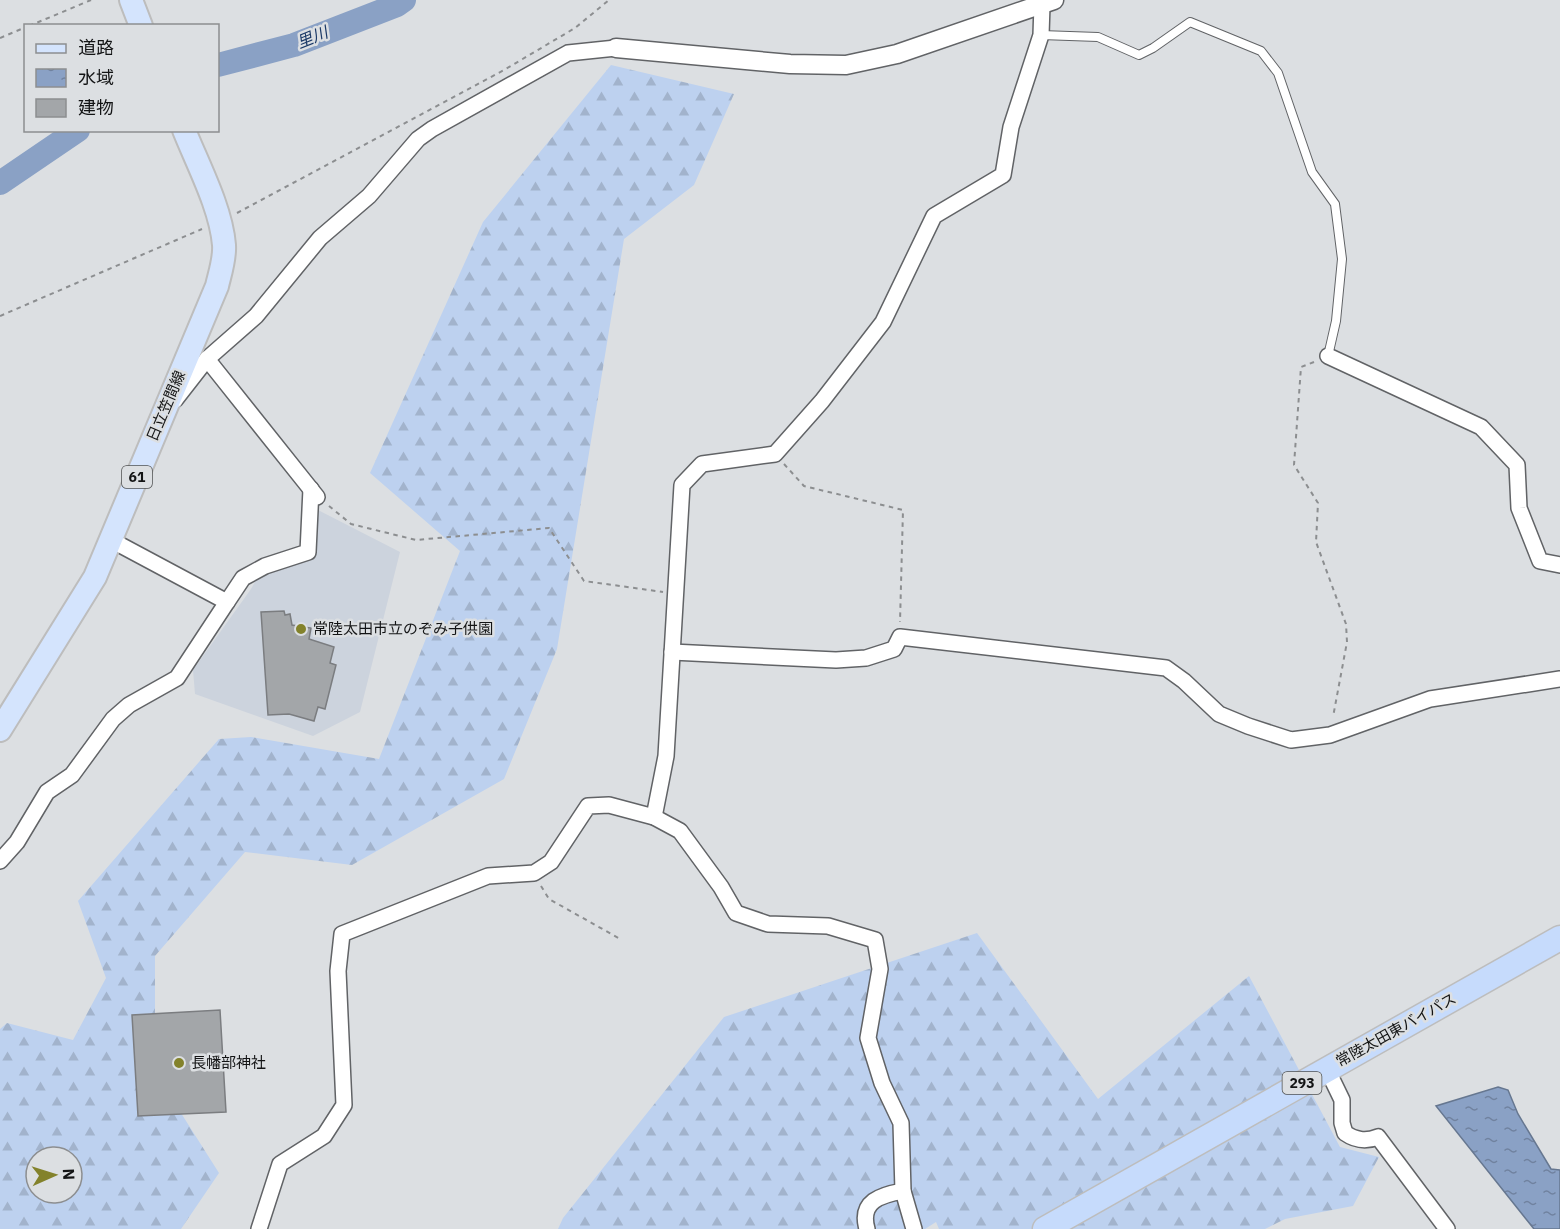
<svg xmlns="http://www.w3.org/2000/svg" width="1560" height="1229" viewBox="0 0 1560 1229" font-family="'IBM Plex Sans','Noto Sans JP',sans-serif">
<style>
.built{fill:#ccd3dd}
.forest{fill:url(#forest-firs);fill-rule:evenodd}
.water{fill:url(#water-ripples);stroke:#667790;stroke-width:1.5}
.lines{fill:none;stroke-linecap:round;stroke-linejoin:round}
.river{stroke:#8aa1c5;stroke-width:24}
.building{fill:#a3a6a9;stroke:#7b7d80;stroke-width:1.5}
.service-casing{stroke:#616366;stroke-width:10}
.minor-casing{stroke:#616366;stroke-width:18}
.tertiary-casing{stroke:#616366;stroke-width:21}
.primary-casing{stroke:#bdbdbd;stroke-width:26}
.trunk-casing{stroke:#bdbdbd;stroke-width:27}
.path{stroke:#8c8e90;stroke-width:2;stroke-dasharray:4.5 4.5;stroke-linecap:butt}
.service{stroke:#fff;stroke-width:8}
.minor{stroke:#fff;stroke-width:15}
.tertiary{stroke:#fff;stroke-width:18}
.primary{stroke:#d4e4fd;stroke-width:22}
.trunk{stroke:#c6dbfc;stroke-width:24}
.poi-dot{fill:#83822b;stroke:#dcdfe2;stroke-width:2}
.labels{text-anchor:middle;stroke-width:5;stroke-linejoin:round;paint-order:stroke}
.shield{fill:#dcdfe2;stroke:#4f5152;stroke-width:1.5}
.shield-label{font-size:14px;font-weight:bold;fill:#131415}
.street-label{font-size:15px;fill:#131415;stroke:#dcdfe2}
.poi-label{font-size:15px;fill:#131415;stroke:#dcdfe2;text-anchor:start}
.water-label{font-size:16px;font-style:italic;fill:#1b3967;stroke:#dcdfe2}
</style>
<defs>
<pattern id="forest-firs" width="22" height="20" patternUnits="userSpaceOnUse" patternTransform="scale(1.5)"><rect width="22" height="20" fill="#bdd1ef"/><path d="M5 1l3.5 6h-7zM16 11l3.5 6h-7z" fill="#a2b3cc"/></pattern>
<pattern id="water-ripples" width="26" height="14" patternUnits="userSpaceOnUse" patternTransform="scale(1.5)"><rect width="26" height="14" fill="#8aa1c5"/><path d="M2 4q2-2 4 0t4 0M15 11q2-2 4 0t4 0" fill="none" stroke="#70829f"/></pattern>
</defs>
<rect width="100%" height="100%" fill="#dcdfe2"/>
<!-- built -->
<path class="built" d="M316 509 400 552 360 712 313 736 195 694 193 670 251 589 262 570 310 558Z"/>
<!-- forest -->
<g class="forest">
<path d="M611 65 734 94 694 185 624 239 557 649 504 779 352 865 245 852 155 956V1072L219 1173 181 1229H0V1029L7 1023 73 1040 106 978 78 901 219 739 251 737 379 759 460 551 370 473 483 222ZM36 1157H72V1193H36Z"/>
<path d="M977 933 1098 1099 1249 976 1340 1147 1379 1157 1353 1206 1285 1219 1265 1229H939L936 1222 925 1229H558L563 1218 724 1017Z"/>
</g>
<!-- water -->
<path class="water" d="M1498 1087 1508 1090 1518 1114 1551 1169 1560 1170V1229H1534L1436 1106Z"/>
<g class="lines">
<!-- river -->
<g class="river">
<path d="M218 65 294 45 397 5 404 0"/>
<path d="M0 183 78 130"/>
</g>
</g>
<!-- building -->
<g class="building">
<path d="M284 611 285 615 290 614 292 625 311 628 309 639 334 647 330 663 336 665 325 709 318 707 314 721 289 714 268 715 261 612Z"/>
<path d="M220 1010 226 1112 138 1116 132 1015Z"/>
</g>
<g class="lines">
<defs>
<path id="service" d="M1041 35 1098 37 1139 55 1153 48 1190 22 1261 51 1278 73 1312 172 1335 204 1342 259 1336 321 1328 356"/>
<g id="minor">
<path d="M1328 356 1481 427 1517 465 1519 508 1540 561 1560 565"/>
<path d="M207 359 317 497"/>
<path d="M175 400 207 359 256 316 320 238 369 196 418 139 432 129 568 53 616 48"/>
<path d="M227 602 243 578 265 566 308 552 311 489"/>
<path d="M672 652 836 660 866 658 894 649 900 637 1166 668 1184 681 1219 714 1248 726 1291 740 1330 735 1430 699 1560 679"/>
<path d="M654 817 666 756 682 485 702 464 775 454 822 401 883 322 934 216 1003 175 1011 127 1041 35 1042 5"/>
<path d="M0 861 17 842 47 792 72 775 113 719 129 705 177 678 227 602 111 540"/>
<path d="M1327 1069 1342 1100V1123L1345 1133C1355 1140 1365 1142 1378 1137L1447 1229"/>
<path d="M259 1229 280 1164 324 1136 344 1105 338 971 342 934 488 876 534 873 551 862 588 806 609 805 654 817 680 831 721 887 736 913 768 924 828 926 875 940 880 969 868 1038 882 1083 901 1123 903 1191 914 1229"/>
<path d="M867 1229C859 1201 881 1195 903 1191"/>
</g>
<path id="tertiary" d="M616 48 790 64 846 65 897 54 1054 0"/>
<g id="primary">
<path d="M131 0 141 26"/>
<path d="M0 730 95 577 217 286C220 273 225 259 224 245 221 208 198 165 184 130"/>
</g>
<path id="trunk" d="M1045 1229 1560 938"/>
</defs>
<!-- service casing -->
<use href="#service" class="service-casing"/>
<!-- minor casing -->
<use href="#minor" class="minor-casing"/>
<!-- tertiary casing -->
<use href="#tertiary" class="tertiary-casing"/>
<!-- primary casing -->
<use href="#primary" class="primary-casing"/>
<!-- trunk casing -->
<use href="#trunk" class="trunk-casing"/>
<!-- path -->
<g class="path">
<path d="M29 26 91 0"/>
<path d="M0 38 26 27"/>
<path d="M237 213 504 70 575 28 609 0"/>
<path d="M0 316 202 229"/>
<path d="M1314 362 1301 367 1294 465 1318 503 1316 542 1346 624 1347 642 1333 717"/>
<path d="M784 464 804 486 903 510 900 622"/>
<path d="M329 506 351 524 416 540 549 528 584 581 663 592"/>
<path d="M541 886 549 899 622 940"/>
</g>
<!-- service -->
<use href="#service" class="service"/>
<!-- minor -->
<use href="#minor" class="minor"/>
<!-- tertiary -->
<use href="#tertiary" class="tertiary"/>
<!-- primary -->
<use href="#primary" class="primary"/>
<!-- trunk -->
<use href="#trunk" class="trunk"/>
</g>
<!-- markers -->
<g class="poi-dot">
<circle cx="301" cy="629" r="6"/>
<circle cx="179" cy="1063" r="6"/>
</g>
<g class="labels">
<!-- shield labels -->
<g class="shield">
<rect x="122" y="466" width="30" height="22" rx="4.5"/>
<rect x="1282.5" y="1072" width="39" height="22" rx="4.5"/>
</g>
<g class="shield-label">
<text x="137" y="482">61</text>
<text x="1302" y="1088">293</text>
</g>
<!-- street labels -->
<g class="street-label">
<text transform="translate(166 406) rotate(-67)" y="5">日立笠間線</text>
<text transform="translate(1396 1030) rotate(-29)" y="5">常陸太田東バイパス</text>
</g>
<!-- poi labels -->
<g class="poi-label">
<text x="313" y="634">常陸太田市立のぞみ子供園</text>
<text x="191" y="1068">長幡部神社</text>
</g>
<!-- water labels -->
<g class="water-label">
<text transform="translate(312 37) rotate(-22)" y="6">里川</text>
</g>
</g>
<!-- legend -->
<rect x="24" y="24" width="195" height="108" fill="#dcdfe2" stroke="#8c8e90" stroke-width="1.5"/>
<rect x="36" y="44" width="30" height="9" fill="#d4e4fd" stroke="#8c8e90" stroke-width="1.5"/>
<text x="78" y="54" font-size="18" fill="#131415">道路</text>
<rect x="36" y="69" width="30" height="18" fill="url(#water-ripples)" stroke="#8c8e90" stroke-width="1.5"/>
<text x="78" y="84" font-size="18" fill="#131415">水域</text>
<rect x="36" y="99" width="30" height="18" fill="#a3a6a9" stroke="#8c8e90" stroke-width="1.5"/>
<text x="78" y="114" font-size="18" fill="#131415">建物</text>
<!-- north arrow -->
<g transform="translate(54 1175) rotate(87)"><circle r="28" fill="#dcdfe2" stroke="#8c8e90" stroke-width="1.5"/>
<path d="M0-4.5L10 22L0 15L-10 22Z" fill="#83822b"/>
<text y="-9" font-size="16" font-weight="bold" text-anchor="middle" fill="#131415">N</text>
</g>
</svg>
